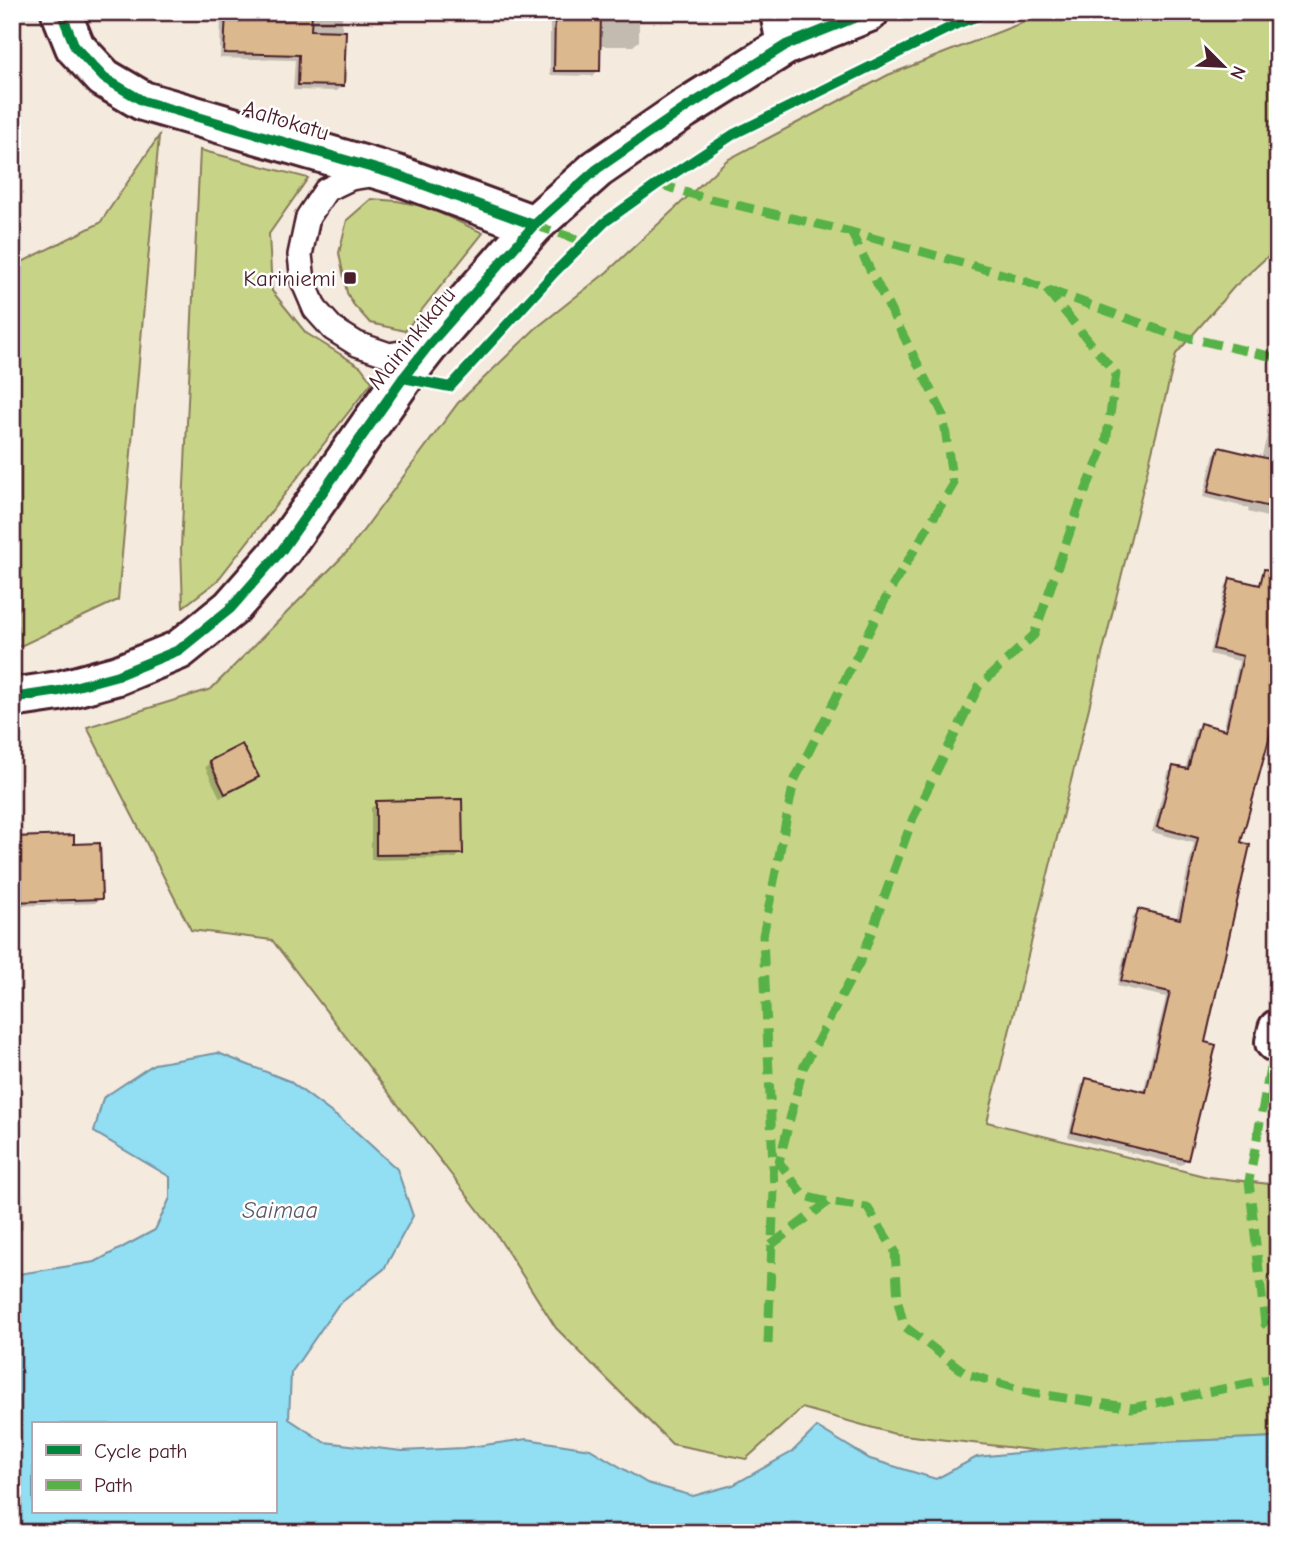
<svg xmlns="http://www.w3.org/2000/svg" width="1290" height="1545" viewBox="0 0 1290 1545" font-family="'Comic Neue',sans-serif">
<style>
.green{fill:#c7d488;stroke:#887a5a;stroke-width:2}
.water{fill:#92def2;stroke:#7592a2;stroke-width:2;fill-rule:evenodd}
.shadow{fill:#0003}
.building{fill:#dbb88d;stroke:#4a1f2b;stroke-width:2}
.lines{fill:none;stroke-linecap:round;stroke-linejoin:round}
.lane-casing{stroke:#4a1f2b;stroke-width:28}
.street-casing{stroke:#4a1f2b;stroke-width:44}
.lane{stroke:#fff;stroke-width:23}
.street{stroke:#fff;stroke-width:38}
.quiet{stroke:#57b146;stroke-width:9;stroke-dasharray:18 9;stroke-linecap:butt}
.cycleway-casing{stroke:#fff;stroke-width:15}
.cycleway{stroke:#00873e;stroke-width:10}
.poi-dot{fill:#4a1f2b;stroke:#fff;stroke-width:2.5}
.labels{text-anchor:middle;stroke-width:5;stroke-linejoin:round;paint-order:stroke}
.street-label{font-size:23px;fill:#4a1f2b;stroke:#fff}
.poi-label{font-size:23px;fill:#4a1f2b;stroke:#fff;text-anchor:end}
.water-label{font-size:24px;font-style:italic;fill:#605867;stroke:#fff}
</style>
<rect width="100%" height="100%" fill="#f4eadd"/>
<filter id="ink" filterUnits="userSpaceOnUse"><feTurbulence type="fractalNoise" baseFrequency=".0143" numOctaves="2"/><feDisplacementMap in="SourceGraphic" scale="14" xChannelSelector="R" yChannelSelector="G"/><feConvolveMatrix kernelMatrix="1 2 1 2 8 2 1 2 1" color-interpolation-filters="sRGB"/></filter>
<g filter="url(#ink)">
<!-- green -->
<g class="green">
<path d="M1050 12H1278V247L1234 287 1176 354 987 1122 1208 1177 1278 1185V1437L1097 1445 1040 1451 895 1434 802 1408 746 1459 672 1444 556 1328 495 1232 272 940 191 930 87 727 211 689 348 551 458 403 535 329 607 272 727 160 888 75Z"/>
<path d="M159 136 118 600 12 650V267L100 223Z"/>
<path d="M200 150 308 178 269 234 272 291 306 333 361 367 372 382 217 581 183 607 181 548Z"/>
<path d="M371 199 397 201 427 207 483 233 405 331 370 323 353 304 347 293 339 253 347 220Z"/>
</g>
<!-- water -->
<path class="water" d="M218 1053 289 1081 352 1128 397 1169 413 1216 384 1269 338 1305 291 1373 289 1419 324 1442 402 1451 463 1448 527 1439 590 1449 647 1483 693 1496 733 1485 792 1452 817 1427 870 1459 936 1479 977 1457 1097 1445 1278 1437V1533H12V1275L95 1262 155 1230 170 1198V1177L94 1132 103 1098 154 1064ZM33 1424H275V1512H33Z"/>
<!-- shadow -->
<g class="shadow">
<path d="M221 12H342V86L337 91 293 90 295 60 220 58Z"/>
<path d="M550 12H639V41L633 46H599L598 70 593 76 550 75Z"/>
<path d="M1278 407V520L1248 512 1249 508 1203 497 1214 454 1219 449 1261 459 1273 412Z"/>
<path d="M1231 580 1278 591 1239 844 1203 1044 1186 1160 1181 1165 1068 1137 1081 1085 1087 1080 1143 1093 1166 997 1117 986 1133 916 1138 911 1176 920 1194 843 1152 832 1168 773 1173 767 1185 770 1195 730 1200 725 1223 731 1239 661 1209 654 1226 585Z"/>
<path d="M12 731H14L19 838 72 846 101 898 95 903 12 906Z"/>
<path d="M210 762 257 777 252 782 220 798 205 767Z"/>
<path d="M377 803 461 853 456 858 371 860V808Z"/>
<path d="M12 1194H23V1228L18 1234H12Z"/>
</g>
<!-- building -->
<g class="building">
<path d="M226 12H312L311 30 346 31 344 86 298 85 299 55 224 53Z"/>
<path d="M555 12H601L600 71H554Z"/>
<path d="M1219 447 1278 461V509L1208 492Z"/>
<path d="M1264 569 1278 571V706L1241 842 1250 845 1205 1042 1216 1045 1188 1160 1072 1132 1086 1078 1146 1092 1170 992 1121 981 1138 909 1180 919 1198 838 1157 827 1173 766 1188 769 1200 723 1226 730 1243 656 1213 649 1230 578 1260 585Z"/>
<path d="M242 744 259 777 225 794 209 761Z"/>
<path d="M462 799 463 854 376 855V801Z"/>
<path d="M74 835V844L100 843 102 899 12 902V837Z"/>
</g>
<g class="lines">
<defs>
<path id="lane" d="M377 174 351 178 326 190 308 217 300 255 303 281 315 309 333 329 357 344 389 355 407 352 426 346"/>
<g id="street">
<path d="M61 12 75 47 104 78 143 101 397 175 534 225"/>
<path d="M780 12 786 45"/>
<path d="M12 698 59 691 118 675 179 650 231 608 282 550 403 378 429 345 534 225 597 169 684 109 786 45 869 12"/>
<path d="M1275 1042 1278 1029"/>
</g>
</defs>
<!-- lane casing -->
<use href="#lane" class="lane-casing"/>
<!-- street casing -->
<use href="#street" class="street-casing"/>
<!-- lane -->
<use href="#lane" class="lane"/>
<!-- street -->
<use href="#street" class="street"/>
<!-- quiet -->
<g class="quiet">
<path d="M1268 12 1278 41"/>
<path d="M658 184 698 196 851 232 1010 276 1168 333 1278 358"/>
<path d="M534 225 585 242"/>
<path d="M1046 289 1116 374 1106 442 1079 506 1034 635 979 686 913 818 862 958 803 1068 779 1162 804 1196 828 1202 867 1207 895 1251 898 1302 904 1326 967 1374 1032 1393 1133 1408 1278 1377"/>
<path d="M1275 1042 1249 1181 1265 1324 1278 1337"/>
<path d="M771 1245 828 1202"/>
<path d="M768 1344 774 1189 763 936 794 781 888 594 953 485 943 414 851 232"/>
</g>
<defs>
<g id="cycleway">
<path d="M61 12 75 47 104 78 143 101 397 175 534 225"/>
<path d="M403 378 450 387 555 272 605 222 658 184 734 134 959 23 989 12"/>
<path d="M12 698 59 691 118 675 179 650 231 608 282 550 403 378 429 345 534 225 597 169 684 109 786 45 869 12"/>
</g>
</defs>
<!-- cycleway casing -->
<use href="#cycleway" class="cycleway-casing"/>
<!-- cycleway -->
<use href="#cycleway" class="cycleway"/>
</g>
</g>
<!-- markers -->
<rect class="poi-dot" x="343" y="271" width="14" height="14" rx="3.5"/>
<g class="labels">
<!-- street labels -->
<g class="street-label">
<text transform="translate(286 120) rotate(17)" y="8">Aaltokatu</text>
<text transform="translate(411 338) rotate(-51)" y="8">Maininkikatu</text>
</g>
<!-- poi labels -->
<g class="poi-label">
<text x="336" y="286">Kariniemi</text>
</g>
<!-- water labels -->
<g class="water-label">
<text x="280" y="1218">Saimaa</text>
</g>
</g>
<!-- margin -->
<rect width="1290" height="1545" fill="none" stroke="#fff" stroke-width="42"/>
<rect x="21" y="21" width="1248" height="1503" fill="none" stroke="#4a1f2b" stroke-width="2.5" filter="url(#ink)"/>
<!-- legend -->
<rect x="32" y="1422" width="245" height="91" fill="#ffffff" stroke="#b7a5aa" stroke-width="2"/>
<rect x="46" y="1445" width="35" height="10" fill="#00873e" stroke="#b7a5aa" stroke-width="2"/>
<text x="94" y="1458" font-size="21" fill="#4a1f2b">Cycle path</text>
<rect x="46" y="1480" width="35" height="10" fill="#57b146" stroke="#b7a5aa" stroke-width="2"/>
<text x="94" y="1492" font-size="21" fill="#4a1f2b">Path</text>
<!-- north arrow -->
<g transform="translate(1223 66) rotate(114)" stroke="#ffffff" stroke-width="5" paint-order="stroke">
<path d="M0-5L12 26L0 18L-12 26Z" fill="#4a1f2b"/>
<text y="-10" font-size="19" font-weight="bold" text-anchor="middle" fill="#4a1f2b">N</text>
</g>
</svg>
